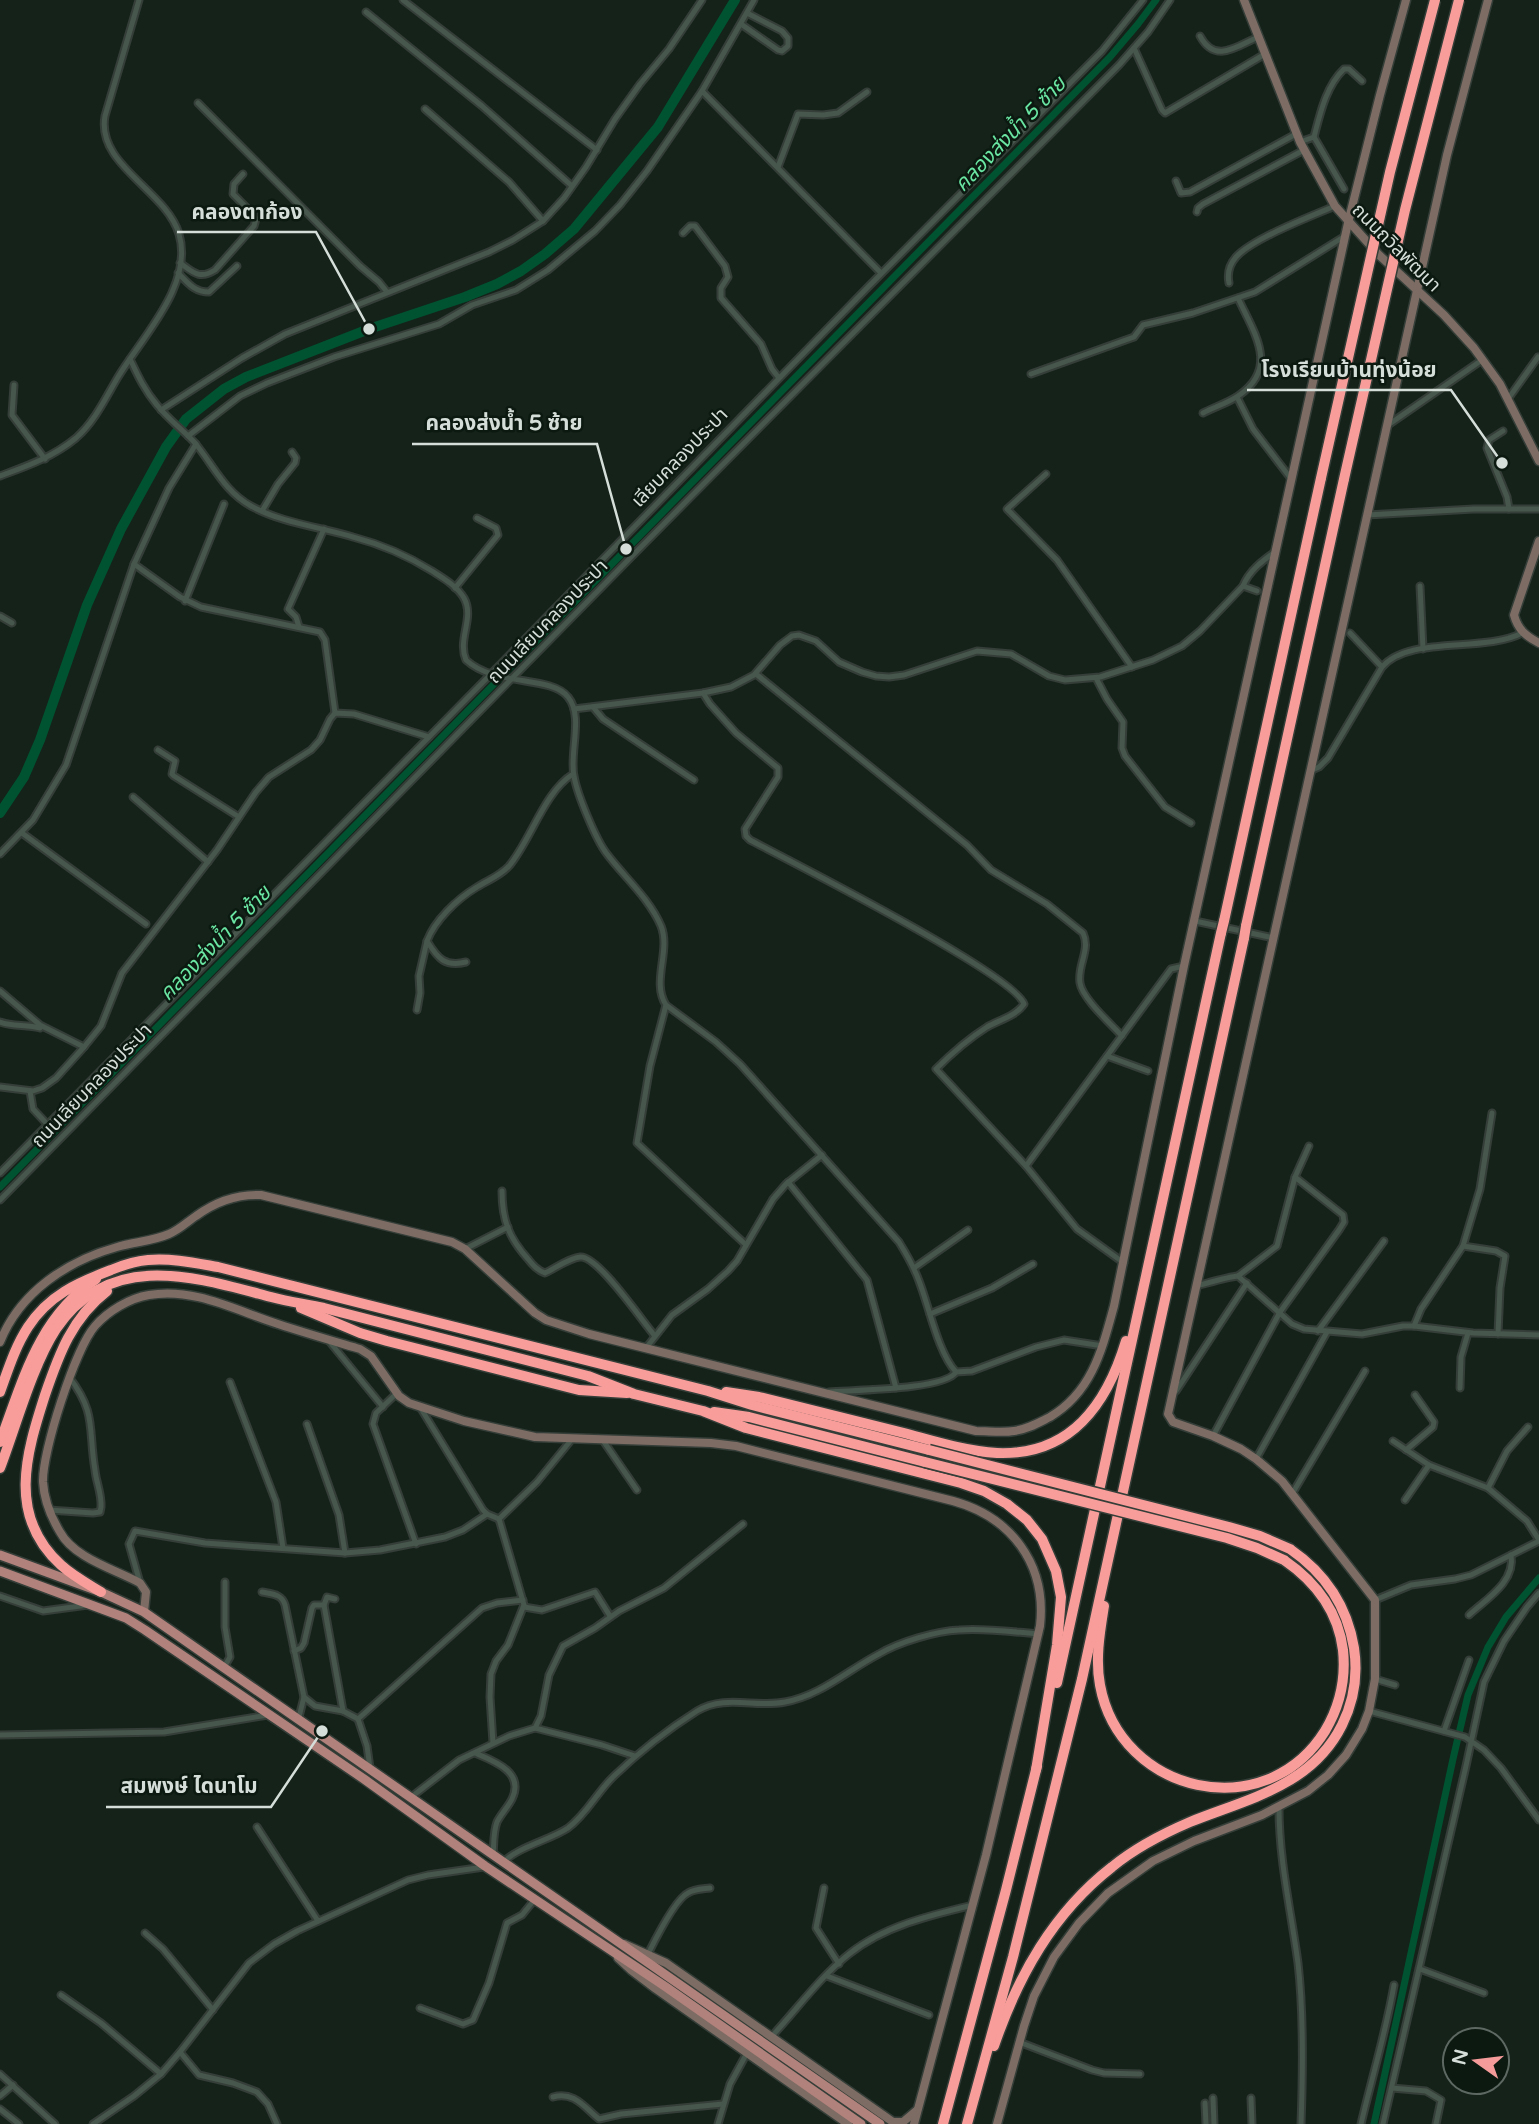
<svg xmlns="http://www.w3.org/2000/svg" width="1539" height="2124" viewBox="0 0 1539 2124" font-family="'Varela Round','Noto Sans Thai',sans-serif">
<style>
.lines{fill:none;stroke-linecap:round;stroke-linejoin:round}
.canal{stroke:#005330;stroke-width:7}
.river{stroke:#005330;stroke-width:10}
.street-casing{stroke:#353e38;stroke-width:9}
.secondary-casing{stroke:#353e38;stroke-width:11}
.primary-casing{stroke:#353e38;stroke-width:12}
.highway-casing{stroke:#353e38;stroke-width:13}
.street{stroke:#47574d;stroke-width:5}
.secondary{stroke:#7c6c64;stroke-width:8}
.primary{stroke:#b1817b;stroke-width:9}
.highway{stroke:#f89d9a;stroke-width:10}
.highway-bridge-casing{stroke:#353e38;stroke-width:13;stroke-linecap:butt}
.highway-bridge{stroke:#f89d9a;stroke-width:10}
.labels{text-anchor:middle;stroke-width:5;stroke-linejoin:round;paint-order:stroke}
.street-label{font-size:19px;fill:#d5ded8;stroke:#0b1911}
.water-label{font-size:21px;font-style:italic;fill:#6ae5a2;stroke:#0b1911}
.leader{fill:none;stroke:#d5ded8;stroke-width:2.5}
.callout-dot{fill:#d5ded8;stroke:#0b1911;stroke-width:2.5}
.callout-label{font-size:21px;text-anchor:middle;font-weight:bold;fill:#d5ded8;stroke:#0b1911;stroke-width:5;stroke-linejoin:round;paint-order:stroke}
</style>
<rect width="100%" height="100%" fill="#14221a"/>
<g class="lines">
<!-- canal -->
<g class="canal">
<path d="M0 1187 1110 57 1138 24 1156 0"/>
<path d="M1374 2124 1453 1759 1468 1695 1488 1647 1506 1617 1539 1578"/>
</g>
<!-- river -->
<path class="river" d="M0 813 24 777 40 740 87 605 121 529 166 447 186 419 224 389 246 377 369 329 465 297 497 284 521 271 545 254 574 229 658 127 735 0"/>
<defs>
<g id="street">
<path d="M403 0 597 150"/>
<path d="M366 12 482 106 572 186"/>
<path d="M741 24 778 50 782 51 788 46V38L782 31 747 13"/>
<path d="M1200 36C1215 64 1236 47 1258 37"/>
<path d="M1134 48 1162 110 1165 113 1265 54"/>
<path d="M702 91 881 273"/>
<path d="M198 103 360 266 379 282 387 292"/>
<path d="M425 109 509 182 543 221"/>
<path d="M1314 137C1320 114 1326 86 1344 69H1349L1362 81"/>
<path d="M1300 142 1314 137 1344 189"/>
<path d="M778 167 798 114 823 115 838 113 867 92"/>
<path d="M1176 181 1181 193 1190 192 1296 134"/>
<path d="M1197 212 1198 208 1203 204 1304 150"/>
<path d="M683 233 690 226H695L725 266 728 277 721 288V298L761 344 772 369 779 378"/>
<path d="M180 263C193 272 199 280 215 270L254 226 256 219 254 215 233 194 234 184 243 174"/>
<path d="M178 273C188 283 194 292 209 292L237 266"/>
<path d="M1229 283C1227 273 1229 265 1236 257 1252 239 1311 216 1335 206"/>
<path d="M130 359C138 376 145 391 157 405 168 419 183 430 195 443 214 466 224 491 251 506 282 523 320 527 353 537 380 544 408 556 432 571 443 578 457 586 464 598 475 618 457 639 466 660 495 687 551 675 568 697 584 716 569 753 574 776 577 794 596 840 607 854 625 878 649 898 661 926 671 951 651 982 666 1005L716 1042 740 1064 899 1242C907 1255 914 1267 919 1281 929 1306 938 1353 956 1372L972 1371 1036 1347 1064 1340 1103 1346"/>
<path d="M1031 374 1134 337 1143 325 1193 313 1255 292 1345 236"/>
<path d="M14 385 12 415 45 459"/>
<path d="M1237 397 1253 429 1292 480"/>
<path d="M1508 399 1538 357"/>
<path d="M161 410 242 358 285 334 489 252 513 240 543 221 564 198 586 167 615 119 640 84 669 49 702 0"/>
<path d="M1203 413C1214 407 1228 403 1238 396 1280 368 1254 333 1238 298"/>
<path d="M1388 425 1482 360"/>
<path d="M1503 431 1489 440 1487 448 1507 497 1509 509"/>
<path d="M188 436 240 396 267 383 334 357 439 324 472 305 516 290 548 270 595 231 620 205 647 171 702 91 754 0"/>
<path d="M1046 474 1007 509 1057 560 1132 667"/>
<path d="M0 476C27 466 53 457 76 438 95 421 105 399 118 377 142 337 194 285 179 234 166 190 96 165 105 116L139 0"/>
<path d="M262 511 278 484 295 463 296 458 292 452"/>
<path d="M1367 515 1474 509H1539"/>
<path d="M134 564 180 597 201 607 320 632 325 640 335 713"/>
<path d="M1243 586 1257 591"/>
<path d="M1420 586 1423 649"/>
<path d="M455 588 498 535 496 528 477 518"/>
<path d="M185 601 224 504"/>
<path d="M0 616 12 623"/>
<path d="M299 627 296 617 288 609 324 529"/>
<path d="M1350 633 1382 667"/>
<path d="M756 674 967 845 991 870 1047 904 1083 933C1091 950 1077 965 1080 983 1082 998 1111 1024 1122 1036"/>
<path d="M1096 678 1107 699 1123 722 1122 748 1125 756 1165 807 1191 823"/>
<path d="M703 693 710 704 736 733 778 768V777L745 829 746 836 750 840C790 861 1015 975 1024 1004 1016 1016 999 1020 987 1027 968 1039 952 1053 936 1069L1026 1166"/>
<path d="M593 707 603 719 694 780"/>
<path d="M574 709 703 693 731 687 754 675 780 645 792 636 799 635 816 641 839 662 862 672 876 676 889 677 904 675 977 651 1011 654 1049 676 1065 680 1100 677 1153 660 1182 646 1200 631 1243 586C1249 571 1262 561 1275 552"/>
<path d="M158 750 175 761 172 774 174 776 239 817"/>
<path d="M1310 771 1319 767 1328 758 1382 667C1409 635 1484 653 1522 633"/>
<path d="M133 797 208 862"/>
<path d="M22 833 146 924"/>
<path d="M0 854 33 820 66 765 134 564 169 488 196 444"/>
<path d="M1195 921 1274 938"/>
<path d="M466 962C445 967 438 959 427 941 435 920 457 899 477 887 488 880 500 876 509 866 531 840 544 792 573 774"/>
<path d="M0 991 40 1025 84 1047"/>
<path d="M666 1005 650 1066 637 1143 745 1244"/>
<path d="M417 1010 420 993 419 976 427 941"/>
<path d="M0 1022C13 1027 27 1024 40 1028"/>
<path d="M1107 1056 1148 1071"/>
<path d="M0 1087 33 1091 42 1088 56 1078 84 1047 101 1026 122 973 217 850 256 792 269 777 311 750 320 740 330 719 335 713 354 714 429 737"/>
<path d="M30 1091 33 1109 48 1125"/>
<path d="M0 1173 490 675 870 285 1102 51 1143 0"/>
<path d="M1295 1177 1309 1146"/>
<path d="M788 1182 867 1280 896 1388"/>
<path d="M502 1191C502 1220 509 1238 528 1259 533 1265 537 1270 545 1273 556 1268 569 1258 580 1257 597 1254 642 1321 655 1336"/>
<path d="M0 1200 635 553 1119 65 1148 32 1170 0"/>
<path d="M1463 1246 1496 1251 1505 1256 1500 1288 1498 1334"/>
<path d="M465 1249 508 1227"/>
<path d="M1124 1263 1077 1229 1026 1166 1171 969 1184 966"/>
<path d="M914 1268 968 1230"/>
<path d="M1196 1286C1208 1283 1227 1277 1238 1276L1292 1324 1304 1329 1362 1334 1403 1326H1414L1473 1333 1539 1335"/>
<path d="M930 1314 992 1288 1033 1264"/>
<path d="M1414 1326 1421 1309 1463 1246 1480 1189 1492 1113"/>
<path d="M1318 1331 1384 1241"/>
<path d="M329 1341 383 1407"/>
<path d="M646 1348 672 1315 708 1289 728 1271 737 1261 773 1199 786 1184 822 1155"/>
<path d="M230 1382 276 1502 283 1548"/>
<path d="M1460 1388 1461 1357 1468 1333"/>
<path d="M1176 1391 1247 1283"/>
<path d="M829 1392C852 1390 945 1390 956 1372"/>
<path d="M397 1393 376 1413 373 1424 416 1544"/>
<path d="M420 1407 483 1510 487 1514 499 1519"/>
<path d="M307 1424 339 1515 345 1553"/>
<path d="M1213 1436 1280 1312 1339 1230 1344 1222 1343 1215 1295 1177 1277 1246 1238 1276"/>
<path d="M602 1439 637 1490"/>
<path d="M1393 1441 1429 1465 1488 1488 1527 1521 1539 1540"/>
<path d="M1406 1450 1433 1427 1434 1422 1415 1395"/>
<path d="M1256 1459 1327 1332"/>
<path d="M1488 1488 1507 1451 1528 1427"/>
<path d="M1292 1494 1365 1371"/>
<path d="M1405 1500 1429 1465"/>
<path d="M49 1510 93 1513 100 1512 101 1507C102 1494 96 1482 95 1470 88 1429 97 1413 69 1377"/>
<path d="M499 1519 537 1482 572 1439"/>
<path d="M140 1583 129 1544 135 1531 205 1543 345 1553 380 1550 445 1537 463 1530 487 1514"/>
<path d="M262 1592C272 1594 282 1594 285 1605L304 1697 298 1721"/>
<path d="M0 1596 43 1611 88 1605"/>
<path d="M335 1599 327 1597 324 1605 343 1711 358 1719"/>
<path d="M1375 1600 1411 1585 1455 1579 1471 1575 1539 1541"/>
<path d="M524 1607 542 1610 595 1592 610 1616"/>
<path d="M1469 1615C1485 1600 1516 1582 1511 1555"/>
<path d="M294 1651 301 1648 304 1643 312 1608 314 1605H324"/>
<path d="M223 1669 230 1657 225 1627V1582"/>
<path d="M1375 1679 1395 1685"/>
<path d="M304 1697 315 1706 343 1711"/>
<path d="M1369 1711 1465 1737 1484 1750 1501 1768 1539 1820"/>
<path d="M535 1728 602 1745 635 1756"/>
<path d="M1444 1731 1469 1660"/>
<path d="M0 1735 164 1732 268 1715"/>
<path d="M493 1743 490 1697 491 1674 496 1661 508 1645 524 1605 499 1519"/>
<path d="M475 1753C494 1761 525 1772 512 1799 508 1807 501 1814 497 1822 493 1833 494 1844 493 1856"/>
<path d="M370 1768 367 1746 358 1719 482 1608 497 1603 523 1600"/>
<path d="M410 1798 459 1760 509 1736 535 1728 541 1716 549 1675 563 1646 595 1628 619 1611 664 1588 743 1524"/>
<path d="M1279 1808C1279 1860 1291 1911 1298 1963 1304 2015 1303 2071 1301 2124"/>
<path d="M257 1827 318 1921"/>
<path d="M503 1863C515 1848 550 1840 568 1828 587 1814 597 1792 614 1776 639 1752 667 1730 697 1711 725 1694 755 1708 785 1702 820 1696 848 1670 879 1654 899 1642 936 1631 959 1630 986 1628 1013 1632 1039 1634"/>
<path d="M824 1888 816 1928 839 1964"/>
<path d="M145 1933 163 1949 213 2010"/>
<path d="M648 1954C655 1940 675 1899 688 1893 694 1889 703 1889 710 1888"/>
<path d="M1420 1969 1484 1993"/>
<path d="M827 1976 929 2015"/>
<path d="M61 1995 101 2023 161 2074"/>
<path d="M420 2008 463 2024 473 2020 489 1983 507 1923 522 1915 535 1899"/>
<path d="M772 2036C797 2009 820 1977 849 1954 884 1926 931 1915 973 1905"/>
<path d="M1019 2042 1092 2070 1104 2073 1140 2074"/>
<path d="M180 2052 199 2075 233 2083 257 2092 268 2104 277 2124"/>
<path d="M0 2074 55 2124"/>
<path d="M1392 2088 1426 2091 1441 2100 1436 2124"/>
<path d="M0 2096 13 2085"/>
<path d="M553 2097C574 2091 584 2107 599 2119L621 2114 723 2104"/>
<path d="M1213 2098 1214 2124"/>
<path d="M1251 2098 1252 2124"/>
<path d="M1205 2103 1206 2124"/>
<path d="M0 2109 19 2124"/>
<path d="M93 2124 134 2096 161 2074 180 2052 249 1963 274 1944 297 1931 408 1880 428 1875 484 1867"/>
<path d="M718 2124 730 2084 747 2053"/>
<path d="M1361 2124C1372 2077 1386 2032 1394 1985"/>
<path d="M1383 2124 1466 1766 1484 1682 1504 1641 1527 1607 1539 1593"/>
</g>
<g id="secondary">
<path d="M1244 0 1300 142 1335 206 1378 254 1444 315 1474 348 1500 384 1539 461"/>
<path d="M1539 541 1514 615C1518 630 1526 636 1539 643"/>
<path d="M0 1342C20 1292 67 1261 117 1247 134 1242 153 1241 169 1234 179 1230 187 1222 196 1216 215 1202 238 1194 261 1195L452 1242 465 1249 535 1313 546 1320 589 1334 976 1431C989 1431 1002 1433 1014 1431 1028 1429 1038 1423 1050 1417 1092 1392 1102 1350 1114 1306L1184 966 1348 223 1380 95 1406 0"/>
<path d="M144 1612 146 1592 140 1583C114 1569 74 1558 60 1532 51 1517 44 1500 43 1482 42 1452 75 1349 95 1326 108 1311 130 1298 149 1295 194 1287 237 1311 278 1324 305 1333 333 1341 360 1349L371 1356 399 1396 409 1403 464 1421 535 1437 711 1443 736 1446 953 1501C1011 1517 1047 1564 1040 1626L986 1855 914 2124"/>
<path d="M624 1944 666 1963 893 2122H903L916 2111"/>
<path d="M618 1958 631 1970 656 1989 848 2124"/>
<path d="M997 2124 1024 2026 1034 1996 1054 1957 1079 1923 1108 1893 1153 1861 1194 1841 1262 1815 1308 1791 1328 1775 1346 1755 1362 1729 1369 1711 1375 1679V1600L1282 1481 1256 1459 1241 1449 1213 1436 1173 1422 1168 1414 1447 155 1488 0"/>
</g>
<g id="primary">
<path d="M0 1555 101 1592 144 1612 880 2124"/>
<path d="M0 1571 126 1618 145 1630 364 1779 485 1866 666 1987 861 2124"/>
</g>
<g id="highway">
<path d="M1224 921 1321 478"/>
<path d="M1246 926 1344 479"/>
<path d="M301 1308 360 1333 387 1341 579 1390 627 1393"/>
<path d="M0 1392C8 1370 15 1347 28 1327 49 1295 77 1283 111 1270 123 1265 135 1261 148 1260 172 1258 195 1263 218 1267L708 1391 752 1405 929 1450"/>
<path d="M726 1392 759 1397C807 1409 855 1421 904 1433 934 1441 965 1451 997 1453 1071 1456 1107 1404 1126 1341"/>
<path d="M714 1412 749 1417 925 1462"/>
<path d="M0 1442C23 1381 38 1318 96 1279"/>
<path d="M0 1468C16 1426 32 1366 56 1329 110 1249 195 1277 271 1297 289 1302 306 1304 324 1308L588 1376 634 1394 703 1411 746 1428 961 1483 984 1491 1007 1504 1027 1520 1042 1539 1056 1571 1061 1597 1057 1645 1036 1770"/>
<path d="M101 1592C88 1584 73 1576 61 1565 7 1516 26 1454 45 1395 59 1354 72 1318 107 1291"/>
<path d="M1104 1606C1100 1631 1095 1659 1100 1685 1120 1794 1265 1827 1325 1731 1340 1706 1346 1679 1343 1650 1338 1611 1316 1582 1284 1560"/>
<path d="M1057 1683 1221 933"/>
<path d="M994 2046C1018 1976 1053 1913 1112 1867 1135 1848 1162 1834 1190 1822 1247 1799 1312 1786 1342 1725 1354 1701 1358 1675 1354 1648 1347 1605 1325 1573 1290 1549"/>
<path d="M943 2124 1006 1890 1037 1766"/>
<path d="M967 2124 1013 1957 1082 1679 1244 938"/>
</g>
</defs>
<!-- street casing -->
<use href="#street" class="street-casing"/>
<!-- secondary casing -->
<use href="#secondary" class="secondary-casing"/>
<!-- primary casing -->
<use href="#primary" class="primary-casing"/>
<!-- highway casing -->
<use href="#highway" class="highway-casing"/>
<!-- street -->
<use href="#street" class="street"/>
<!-- secondary -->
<use href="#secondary" class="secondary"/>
<!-- primary -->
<use href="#primary" class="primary"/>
<!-- highway -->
<use href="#highway" class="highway"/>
<defs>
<g id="highway-bridge">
<path d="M1321 478 1390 172 1435 0"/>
<path d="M1344 479 1405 210 1459 0"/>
<path d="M1221 933 1224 921"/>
<path d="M1244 938 1246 926"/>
<path d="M929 1450 1229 1527 1260 1536 1290 1549"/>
<path d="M925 1462 1227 1538 1257 1548 1284 1560"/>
</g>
</defs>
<!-- highway-bridge casing -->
<use href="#highway-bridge" class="highway-bridge-casing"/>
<!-- highway-bridge -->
<use href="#highway-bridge" class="highway-bridge"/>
</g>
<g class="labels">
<!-- street labels -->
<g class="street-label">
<text transform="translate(1397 247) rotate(45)" y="7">ถนนถวิลพัฒนา</text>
<text transform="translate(679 457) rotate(-46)" y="7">เลียบคลองประปา</text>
<text transform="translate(547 621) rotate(-46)" y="7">ถนนเลียบคลองประปา</text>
<text transform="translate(91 1085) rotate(-46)" y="7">ถนนเลียบคลองประปา</text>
</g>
<!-- water labels -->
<g class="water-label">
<text transform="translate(1010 134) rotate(-46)" y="7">คลองส่งน้ำ 5 ซ้าย</text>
<text transform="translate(215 943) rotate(-46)" y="7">คลองส่งน้ำ 5 ซ้าย</text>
</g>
</g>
<!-- callouts -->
<path class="leader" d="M369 329L316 232H177M1502 463L1451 390H1247M626 549L597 444H412M322 1731L271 1807H106"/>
<g class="callout-dot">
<circle cx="369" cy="329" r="7"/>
<circle cx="1502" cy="463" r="7"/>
<circle cx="626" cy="549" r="7"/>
<circle cx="322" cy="1731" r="7"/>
</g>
<g class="callout-label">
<text x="247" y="219">คลองตาก้อง</text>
<text x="1349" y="377">โรงเรียนบ้านทุ่งน้อย</text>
<text x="504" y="430">คลองส่งน้ำ 5 ซ้าย</text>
<text x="189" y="1793">สมพงษ์ ไดนาโม</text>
</g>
<!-- north arrow -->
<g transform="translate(1476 2061) rotate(284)"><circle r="33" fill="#0b1911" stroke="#5c6861" stroke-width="2"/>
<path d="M0-5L12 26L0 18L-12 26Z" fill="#f59b99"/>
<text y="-10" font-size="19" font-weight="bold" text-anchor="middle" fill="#d5ded8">N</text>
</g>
</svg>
